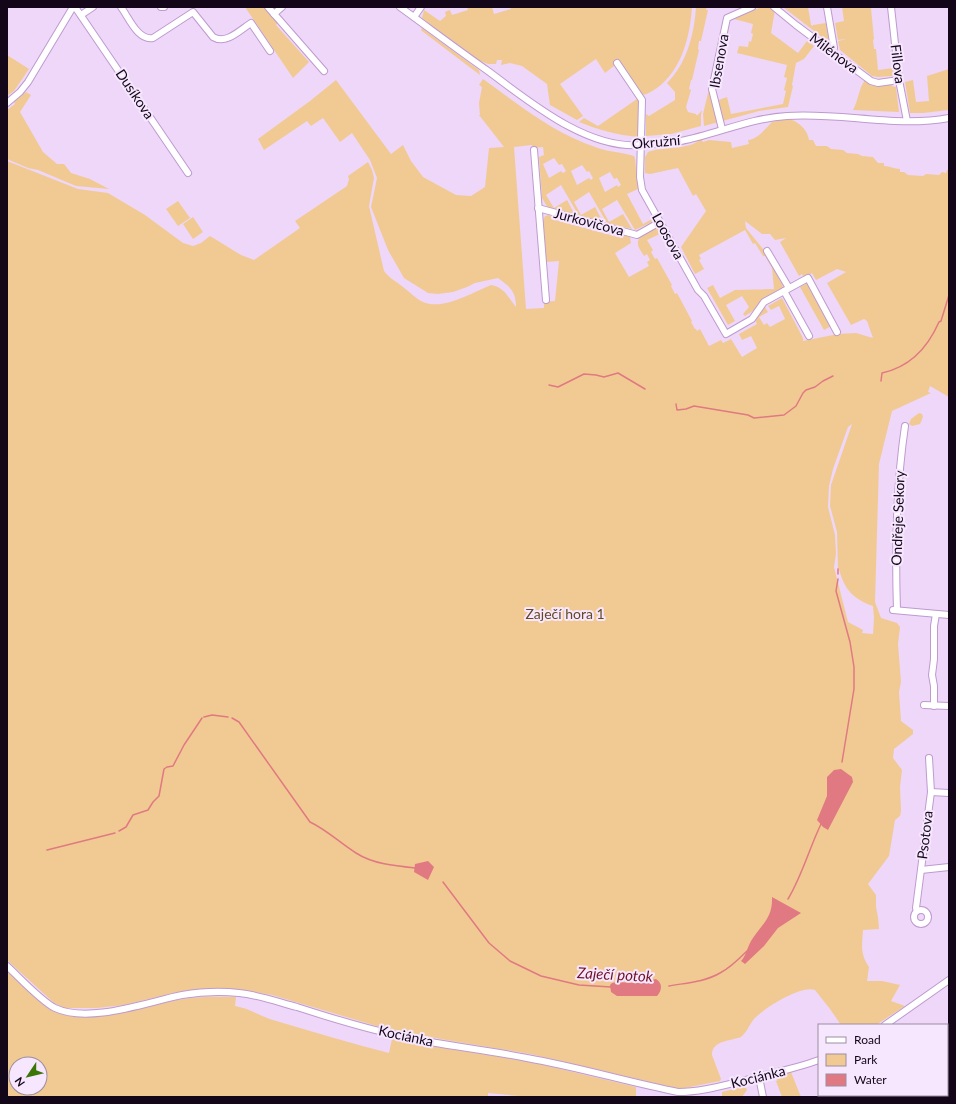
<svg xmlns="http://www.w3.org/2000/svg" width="956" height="1104" viewBox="0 0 956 1104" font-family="Lato,sans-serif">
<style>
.green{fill:#f1ca93;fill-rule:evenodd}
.water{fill:#e07982}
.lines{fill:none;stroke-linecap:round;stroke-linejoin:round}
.stream{stroke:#e07982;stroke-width:1.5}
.minor-casing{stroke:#bf9acf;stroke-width:8}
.minor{stroke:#fff;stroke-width:6}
.labels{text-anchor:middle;stroke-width:4;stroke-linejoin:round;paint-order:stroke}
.street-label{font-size:14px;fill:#130618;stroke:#f7e7fe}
.park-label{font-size:14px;fill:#624924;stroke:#f7e7fe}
.water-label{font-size:15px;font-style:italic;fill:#6f1125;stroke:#f7e7fe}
</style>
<rect width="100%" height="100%" fill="#eed7f9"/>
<!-- green -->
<g class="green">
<path d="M245 7H264L278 22 276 25 309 62 293 78Z"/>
<path d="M467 7H492L494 14 511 9 510 7H692C690 36 682 70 657 88 652 91 648 94 643 95L619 62 605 73 596 59 560 84 583 116 577 120 550 105 547 84 522 66 510 63 501 65 502 60H497L496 64H488L478 60 422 18 424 10 440 21 446 16 445 12 450 10 452 15 468 10Z"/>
<path d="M696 7H707L706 10H708L701 41H699L698 49 699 50 692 80H691L689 89 691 90 686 107 688 112 696 114V115H698L702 110 701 115V126L671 134 646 136V114L649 116 675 100V92L667 83C687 63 694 35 696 7Z"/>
<path d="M762 7H770L775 10 771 33 798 53 807 41 814 46 804 59 796 63 792 85 793 86 788 107 759 111 704 126 703 114 709 89 713 102 727 97 731 114 783 104 786 91 784 90 787 78 784 77 787 65 737 53 739 46 748 47 749 41 751 42 753 34 751 33 753 24 734 19 731 18Z"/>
<path d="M783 7H808L811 25 813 26V25L826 23 829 41H827Z"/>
<path d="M842 7H869L871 8 874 39 873 40 874 49H876L878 70 894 68 895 73 893 76 878 77 872 76 840 50 838 41 846 39 838 40 835 23 844 21Z"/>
<path d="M422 28 479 70 480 75 422 31 421 30Z"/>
<path d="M7 55 29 69 14 91 7 96Z"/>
<path d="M949 69V110L923 113H910L905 82 913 80 916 102 929 101 927 76Z"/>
<path d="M483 79C519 105 554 134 598 148 609 152 622 152 634 156L635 158 638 189 627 194 643 224 654 218 652 222 635 230 617 200 602 209 609 222 623 214 632 229 607 223 589 192 574 202 581 215 595 207 603 222 579 216 561 185 546 195 554 208 567 200 575 215 548 208 542 198 539 157 544 155 543 147 533 148 532 145 514 147 526 309 544 308V302L555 301 559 261 546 262 543 221 545 216 549 215 551 216V219L621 238 622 235 630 237 631 243 615 253 629 277 649 266 647 262 650 260 647 254 644 256C642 252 638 248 638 244 637 235 652 228 659 228L662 233 647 240 653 250 651 252 655 259 657 258 672 285 671 286 675 294 677 293 692 321 691 322 695 329H696L697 331 700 329 709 346 721 340 723 343 731 339 742 357 757 348 751 336 742 340 739 334 757 324 754 318 760 310 765 307 768 312 759 317 764 325 767 323 770 327 785 319 779 306 771 310 768 306 782 298 803 338V341L838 334 856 333 873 338 867 321 864 319 851 325 827 283 846 272 837 269 816 280 812 273 804 278 802 274 799 276 780 242 786 238 775 240 770 234H762L745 221 746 228 767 254 783 286 782 289 756 309 745 316 743 314 749 307 742 296 726 305 735 321 728 325 707 288 713 285 720 298 735 290 774 289 772 268 765 256H763L755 243 753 244 745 230 699 255 701 259 699 260 704 269 695 274 681 247 706 211 696 194 693 196 678 168 650 174 645 173V157L648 152C664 146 687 151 701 139L703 142 709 140 731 142 732 148 749 144 748 140C758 139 765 129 772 122 777 121 787 118 792 120 800 123 808 131 809 140H813L816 146H827L831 149 843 150 847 153 858 154 862 156 873 157 878 163H884V166C890 166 894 169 900 169V172H904L908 175 923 176 926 174 939 175 942 172 946 173 947 170H949V397L930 386 928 392 931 393 892 411 879 464 875 602 881 618 897 623 900 627 898 644 901 682 899 692 901 721 913 730V734L894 749 893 758 902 770 900 787 901 811 900 816 895 820 889 856 868 884 876 895V907L878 917 879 929 863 930C862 946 860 954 869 967L867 981H882L900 985 891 1001 905 1006 876 1025H841L830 1009 815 990C801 985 764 1008 754 1019 749 1025 747 1032 741 1037 731 1041 712 1040 712 1055L721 1079 720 1081 685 1088H676L530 1054 446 1040 380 1027 272 995 235 989 182 991 124 1005 97 1008H65L54 1003 7 960V161L78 189 108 193 145 215 183 243 193 246 201 243 210 236 241 255 254 260 300 228 295 221 347 186 349 179 348 176 368 162 372 170 374 178 369 206 384 271C390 279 396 281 403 287 410 292 415 298 423 302 443 311 473 292 491 285 504 287 508 297 516 307 516 291 510 287 498 278L475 283 467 287 453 292 438 294 428 293 404 278 388 250 371 207 377 178 370 160 352 133 340 142 323 118 311 126 307 121 264 150 258 139 310 101 336 80 391 154 403 145 411 161 423 177 456 195 471 196 485 187 489 148 504 147 479 115H480L479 103 482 87 479 85ZM554 158 559 165 562 164 566 171 563 173 561 171 549 178 543 164ZM582 165 587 172 589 171 593 178 591 180 589 178 577 185 571 171ZM610 172 614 179 617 178 621 185 618 187 617 185 605 192 599 178ZM852 424 831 485 830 506 837 532 838 569H839C844 589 853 599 873 606L874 618 873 634 862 633 863 630 848 622 834 567 836 554 835 535 828 507 829 486 833 469 848 427Z"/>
<path d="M865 80 891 84 892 86 896 87 899 112 853 110C859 99 858 90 865 80Z"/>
<path d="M26 92 31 95 20 112 43 152 57 164H64L71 173 90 179 109 189 76 186 38 170 28 168 7 159V110L15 104 14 102Z"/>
<path d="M637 95 639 100 638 137C617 135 599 130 579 122L584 118 598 126 637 99 635 96Z"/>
<path d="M178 201 190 218 178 226 166 209Z"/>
<path d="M193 217 203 232 193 239 183 224Z"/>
<path d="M808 283 831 326 824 330 800 287Z"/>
<path d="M919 413 922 414 923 417 920 424 912 426 909 424 911 419Z"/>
<path d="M7 971 46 1007C80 1031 147 1004 184 999 201 996 219 997 236 997L235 1006C248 1008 260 1016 273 1020 311 1031 350 1043 389 1053L392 1039 430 1046 527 1061 636 1087V1097H530L488 1093V1097H7ZM16 1064H40V1088H16Z"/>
<path d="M791 1072 801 1097H782L776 1081 778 1080 777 1079H775L774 1076Z"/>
<path d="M743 1087 746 1088 747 1090 742 1097H722V1092Z"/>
</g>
<!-- water -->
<g class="water">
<path d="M841 769 852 777 853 782 828 830 823 827 817 820 827 796V777L834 770Z"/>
<path d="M428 861 434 867 428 880 414 872 415 864Z"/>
<path d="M772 897 801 913 778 928 764 946 745 964 741 961C746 956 747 948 751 941 761 925 773 918 772 897Z"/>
<path d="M656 979C663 983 662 991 657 996H617L611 992 610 985 612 983 617 982 635 983Z"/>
</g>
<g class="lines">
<!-- stream -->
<g class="stream">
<path d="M881 381 882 373C910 367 928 347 939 322L941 321 949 295"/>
<path d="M549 385 558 387 584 374 596 375 604 377 618 373 645 389"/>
<path d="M676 404 677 410 686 409 694 406 748 415 754 418 784 415 796 406 803 393 806 390 815 387 823 381 833 376"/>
<path d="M838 574V569"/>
<path d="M838 579 836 591 850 642 854 667V689L842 762"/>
<path d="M204 717 212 715 228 717"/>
<path d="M232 718 239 722 310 822C327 830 340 843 356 853 373 864 395 866 416 868"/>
<path d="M119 831 126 827 133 815 148 810 153 802 159 796 164 769 167 767 173 766 184 745 202 718"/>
<path d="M47 850 115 833"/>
<path d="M443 882 489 943 510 961 541 976 579 985 611 987"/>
<path d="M788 899C802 876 809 849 821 824"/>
<path d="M669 986C685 983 705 982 720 973 730 968 739 959 747 951"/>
</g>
<defs>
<g id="minor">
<path d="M75 7 188 173"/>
<path d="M121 7C129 18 138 41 153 38L193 12 213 37C226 45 240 30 251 23L270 51"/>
<path d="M161 7H164"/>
<path d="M268 7 324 71"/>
<path d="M400 7C429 28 458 50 488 71 530 102 587 150 642 145 655 144 669 144 681 141 717 134 750 118 787 116 841 112 895 128 949 118"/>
<path d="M774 7 796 25 871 81 878 83 899 80"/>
<path d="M827 7 834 48 832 52"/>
<path d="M891 7 899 80 907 121"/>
<path d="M274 14 282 7"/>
<path d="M81 15 93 7"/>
<path d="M414 17 421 7"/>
<path d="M617 63 642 100 640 177 642 190 698 290 704 296 726 334 752 319 764 302 808 278 837 332"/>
<path d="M7 103 20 92 28 82 73 7"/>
<path d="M722 129 712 89 727 18 752 7"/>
<path d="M534 150 546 300"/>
<path d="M538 208 637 235 660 222"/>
<path d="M767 251 789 288"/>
<path d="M784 291 809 336"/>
<path d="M893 610 949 615"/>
<path d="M897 610C895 549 896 487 905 426"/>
<path d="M924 705 949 706"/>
<path d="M934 706V686L932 675 934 659V626L936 614"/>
<path d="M931 792 949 793"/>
<path d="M921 870 949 867"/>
<circle cx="921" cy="917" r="7"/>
<path d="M917 911 916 908 931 792 929 758"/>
<path d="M7 966C19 977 41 1001 55 1008 89 1024 147 1002 182 995 200 992 221 991 239 993 259 995 278 1002 297 1007 328 1017 360 1027 392 1034 436 1045 482 1049 527 1058 578 1067 628 1082 678 1092 700 1092 721 1086 742 1081 768 1074 794 1069 819 1060"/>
<path d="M885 1025 949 980"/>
<path d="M759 1077 763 1097"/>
</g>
</defs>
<!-- minor casing -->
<use href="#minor" class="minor-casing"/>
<!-- minor -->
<use href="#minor" class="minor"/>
</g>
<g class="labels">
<!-- street labels -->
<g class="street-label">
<text transform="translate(834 53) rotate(37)" y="5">Milénova</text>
<text transform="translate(719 61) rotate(-80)" y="5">Ibsenova</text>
<text transform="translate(898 64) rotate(83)" y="5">Fillova</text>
<text transform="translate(135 94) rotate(56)" y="5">Dusíkova</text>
<text transform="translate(656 142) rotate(-5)" y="5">Okružní</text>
<text transform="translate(589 222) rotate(15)" y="5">Jurkovičova</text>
<text transform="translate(668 236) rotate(61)" y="5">Loosova</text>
<text transform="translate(898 518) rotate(-88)" y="5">Ondřeje Sekory</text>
<text transform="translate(925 835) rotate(-83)" y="5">Psotova</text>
<text transform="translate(406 1036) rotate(12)" y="5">Kociánka</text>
<text transform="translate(758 1077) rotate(-14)" y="5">Kociánka</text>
</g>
<!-- park labels -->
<g class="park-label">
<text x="565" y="619">Zaječí hora 1</text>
</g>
<!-- water labels -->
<g class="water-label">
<text transform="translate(615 975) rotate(3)" y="5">Zaječí potok</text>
</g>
</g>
<!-- border -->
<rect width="956" height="1104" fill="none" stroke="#130618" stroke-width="16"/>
<!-- legend -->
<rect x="818" y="1024" width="130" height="72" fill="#f7e7fe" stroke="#9c8da2"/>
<rect x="826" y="1037" width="20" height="6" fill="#ffffff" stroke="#9c8da2"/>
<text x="854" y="1044" font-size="12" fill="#130618">Road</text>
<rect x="826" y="1054" width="20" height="12" fill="#f1ca93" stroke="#9c8da2"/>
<text x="854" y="1064" font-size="12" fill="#130618">Park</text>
<rect x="826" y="1074" width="20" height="12" fill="#e07982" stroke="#9c8da2"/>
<text x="854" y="1084" font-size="12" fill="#130618">Water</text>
<!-- north arrow -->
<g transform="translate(28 1076) rotate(235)"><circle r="19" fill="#f7e7fe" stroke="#9c8da2"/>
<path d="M0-3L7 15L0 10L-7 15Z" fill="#3b7507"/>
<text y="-6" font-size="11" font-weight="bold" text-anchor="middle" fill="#130618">N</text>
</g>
</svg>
